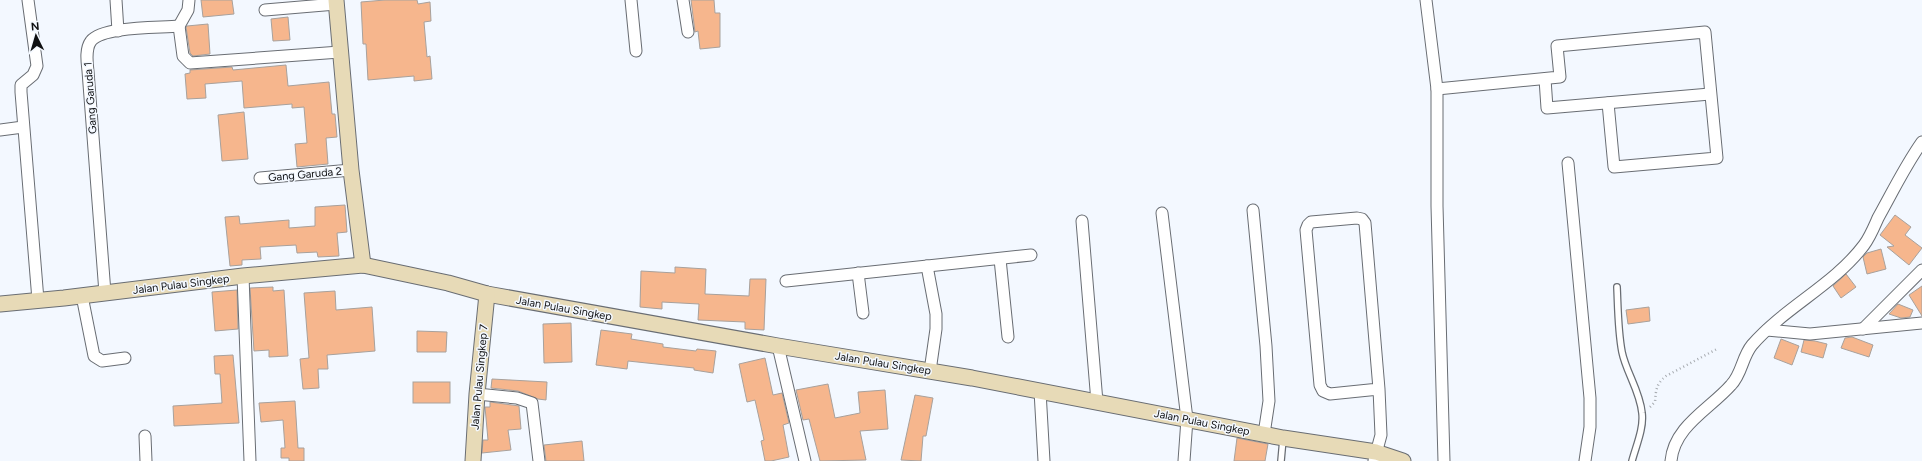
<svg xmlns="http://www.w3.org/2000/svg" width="1922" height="461" viewBox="0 0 1922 461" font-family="Figtree,sans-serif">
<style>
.building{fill:#f6b68d;stroke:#a8a19c}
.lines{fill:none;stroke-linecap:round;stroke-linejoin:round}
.lane-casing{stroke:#696d73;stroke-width:8}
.street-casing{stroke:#696d73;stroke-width:13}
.secondary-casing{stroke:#696d73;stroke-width:17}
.path{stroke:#a7abb0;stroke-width:2.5;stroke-dasharray:1 3;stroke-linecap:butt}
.lane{stroke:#fff;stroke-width:5.5}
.street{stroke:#fff;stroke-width:11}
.secondary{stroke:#e7dab7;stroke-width:15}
.labels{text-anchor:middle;stroke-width:3;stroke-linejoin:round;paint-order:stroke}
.street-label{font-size:11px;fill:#0f1012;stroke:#f3f8ff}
</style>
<rect width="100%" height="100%" fill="#f3f8ff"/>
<!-- building -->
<g class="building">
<path d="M201 0H232L234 14 203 17Z"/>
<path d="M385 0H417L418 4 430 2 431 21 424 22 427 57 430 56 432 79 414 81V76L368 80 366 44H363L361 2Z"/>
<path d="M691 0H714L715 13H720V47L700 49 698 31 695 32Z"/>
<path d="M288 17 290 40 273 41 271 19Z"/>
<path d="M208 24 210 54 193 56 190 53 186 27 187 26Z"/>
<path d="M286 65 288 86 329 82 332 114H335L337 137 326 138 328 164 297 167 295 144 307 143 304 107 292 108V104L244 108 242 81 205 84 206 98 187 99 185 74 190 73V70L232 67 233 70Z"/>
<path d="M244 112 248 159 222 161 218 115Z"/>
<path d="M345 205 347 232 337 233 339 256 318 257 317 252 297 253 296 245 260 247 261 259 242 260V265L230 266 225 217 239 216 240 224 289 220V228L315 226V207Z"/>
<path d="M1895 215 1911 227 1905 235 1922 248 1909 265 1887 247 1894 246 1880 235Z"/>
<path d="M1881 249 1886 269 1867 274 1863 257 1867 253Z"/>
<path d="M675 267 706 269 705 294 749 296 750 279H766L764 330 745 329V322L698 320 699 304 662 302V309L640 307 641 271 675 273Z"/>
<path d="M1846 274 1856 287 1841 298 1833 286Z"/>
<path d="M1922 286V316L1909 295Z"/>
<path d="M273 287V291L284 290 288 356 269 357V350L254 351 250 288Z"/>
<path d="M237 290 238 329 215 331 212 292Z"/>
<path d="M335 291 336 310 372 307 375 351 327 355 328 369H318L319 388 303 389 300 359 309 358 304 293Z"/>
<path d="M1898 304 1913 310 1910 317 1901 318 1889 314Z"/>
<path d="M1649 307 1650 321 1628 324 1626 310Z"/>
<path d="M571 323 572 362 544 363 543 324Z"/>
<path d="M601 330 632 334 631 339 663 344V347L696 351 697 349 716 351 713 373 694 370V368L628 361 627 369 596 365Z"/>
<path d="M417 331 447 332 446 352H417Z"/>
<path d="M1852 337 1873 345 1869 357 1841 348 1845 338Z"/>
<path d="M1781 339 1799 346 1792 365 1774 358Z"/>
<path d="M1804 340 1815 341 1827 344 1823 358 1801 352Z"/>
<path d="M233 355 239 423 174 426 173 406 222 403 220 374H215L214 356Z"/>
<path d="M765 358 773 395 782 393 789 423 783 425 789 457 771 461H765L761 441 764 440 755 400 747 402 739 364Z"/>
<path d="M492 379 547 382 546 400 538 399 518 391 491 388Z"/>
<rect x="413" y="382" width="37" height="21"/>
<path d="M828 384 835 418 860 413 858 392 885 390 888 429 860 431 866 460 820 461 809 419 803 420 796 390Z"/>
<path d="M915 395 933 398 926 436H923L921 461 901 460Z"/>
<path d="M295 401 298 448H304V461H289V458H281V448H285L283 420 261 422 259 403Z"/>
<path d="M490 402 519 406 521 429 508 430 511 450 482 453 483 440H488L485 407H490Z"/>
<path d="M1237 438 1268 444 1265 461H1234Z"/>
<path d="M582 441 584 461H546L544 445Z"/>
</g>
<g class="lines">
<defs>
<g id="lane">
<path d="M1617 287C1618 309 1618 331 1622 352 1626 372 1640 391 1642 413 1644 428 1636 446 1632 461"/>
<path d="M1281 461 1283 439"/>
</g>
<g id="street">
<path d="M28 0 37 66 33 75 21 85V92L38 300"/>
<path d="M116 0 118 31"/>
<path d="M631 0 636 51"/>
<path d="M683 0 688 32"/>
<path d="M1426 0 1437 89V206L1444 461"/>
<path d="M265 10 336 4"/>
<path d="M179 26 183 56 190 63 340 52"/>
<path d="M179 26 188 10 189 0"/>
<path d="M1545 79 1547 108 1710 94"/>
<path d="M1437 89 1560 77 1557 46 1705 32 1717 158 1614 167 1608 103"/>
<path d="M0 130 23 127"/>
<path d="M1568 163 1590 398V427L1585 461"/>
<path d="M260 178 351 170"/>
<path d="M1253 210 1266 346 1269 401 1264 434"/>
<path d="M1162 213 1187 419 1184 461"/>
<path d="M1082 221 1097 402"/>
<path d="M1000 259 1008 337"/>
<path d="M927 266 936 314V329L930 371"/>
<path d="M858 273 863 313"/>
<path d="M243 276 250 461"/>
<path d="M786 281 1031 255"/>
<path d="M105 293 88 71C87 62 85 49 91 41 103 26 159 28 179 26"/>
<path d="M82 296 94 356 102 361 125 358"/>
<path d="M1863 329 1922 270"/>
<path d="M1767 330 1810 334 1922 323"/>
<path d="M778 346 805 461"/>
<path d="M1040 391 1044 461"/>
<path d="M477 394 517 398 532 403 539 461"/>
<path d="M145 436 146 461"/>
<path d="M1374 461 1381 435 1379 389 1365 223 1362 219 1357 218 1311 222 1308 225 1306 230 1320 385 1323 391 1330 394 1379 389"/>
<path d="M1671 461C1674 426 1710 409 1731 385 1742 374 1742 357 1752 345 1785 307 1834 285 1864 245 1870 237 1874 227 1878 218 1892 193 1905 166 1922 142"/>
</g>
<g id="secondary">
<path d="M336 0 351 170 363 265"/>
<path d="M0 304 64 298 243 276 363 265 448 283 487 294 778 346 972 378 1283 438 1376 452 1403 461"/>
<path d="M473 461 477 394 487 294"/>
</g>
</defs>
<!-- lane casing -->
<use href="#lane" class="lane-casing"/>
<!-- street casing -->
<use href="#street" class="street-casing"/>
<!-- secondary casing -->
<use href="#secondary" class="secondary-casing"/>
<!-- path -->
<path class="path" d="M1650 407 1655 402C1656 390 1656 384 1666 376L1717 349"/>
<!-- lane -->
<use href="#lane" class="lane"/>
<!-- street -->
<use href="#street" class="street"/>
<!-- secondary -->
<use href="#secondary" class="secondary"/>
</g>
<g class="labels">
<!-- street labels -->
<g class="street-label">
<text transform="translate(90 98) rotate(-94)" y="4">Gang Garuda 1</text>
<text transform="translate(305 174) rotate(-5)" y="4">Gang Garuda 2</text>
<text transform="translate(181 284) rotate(-7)" y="4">Jalan Pulau Singkep</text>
<text transform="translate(564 308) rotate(10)" y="4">Jalan Pulau Singkep</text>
<text transform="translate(883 363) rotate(9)" y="4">Jalan Pulau Singkep</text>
<text transform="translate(479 377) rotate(-85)" y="4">Jalan Pulau Singkep 7</text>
<text transform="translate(1202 422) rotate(11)" y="4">Jalan Pulau Singkep</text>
</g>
</g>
<!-- north arrow -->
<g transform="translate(36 36) rotate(355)" stroke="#f3f8ff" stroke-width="3" paint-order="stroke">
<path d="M0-3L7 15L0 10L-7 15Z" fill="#0f1012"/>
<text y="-6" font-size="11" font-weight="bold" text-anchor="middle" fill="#0f1012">N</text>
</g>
</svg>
